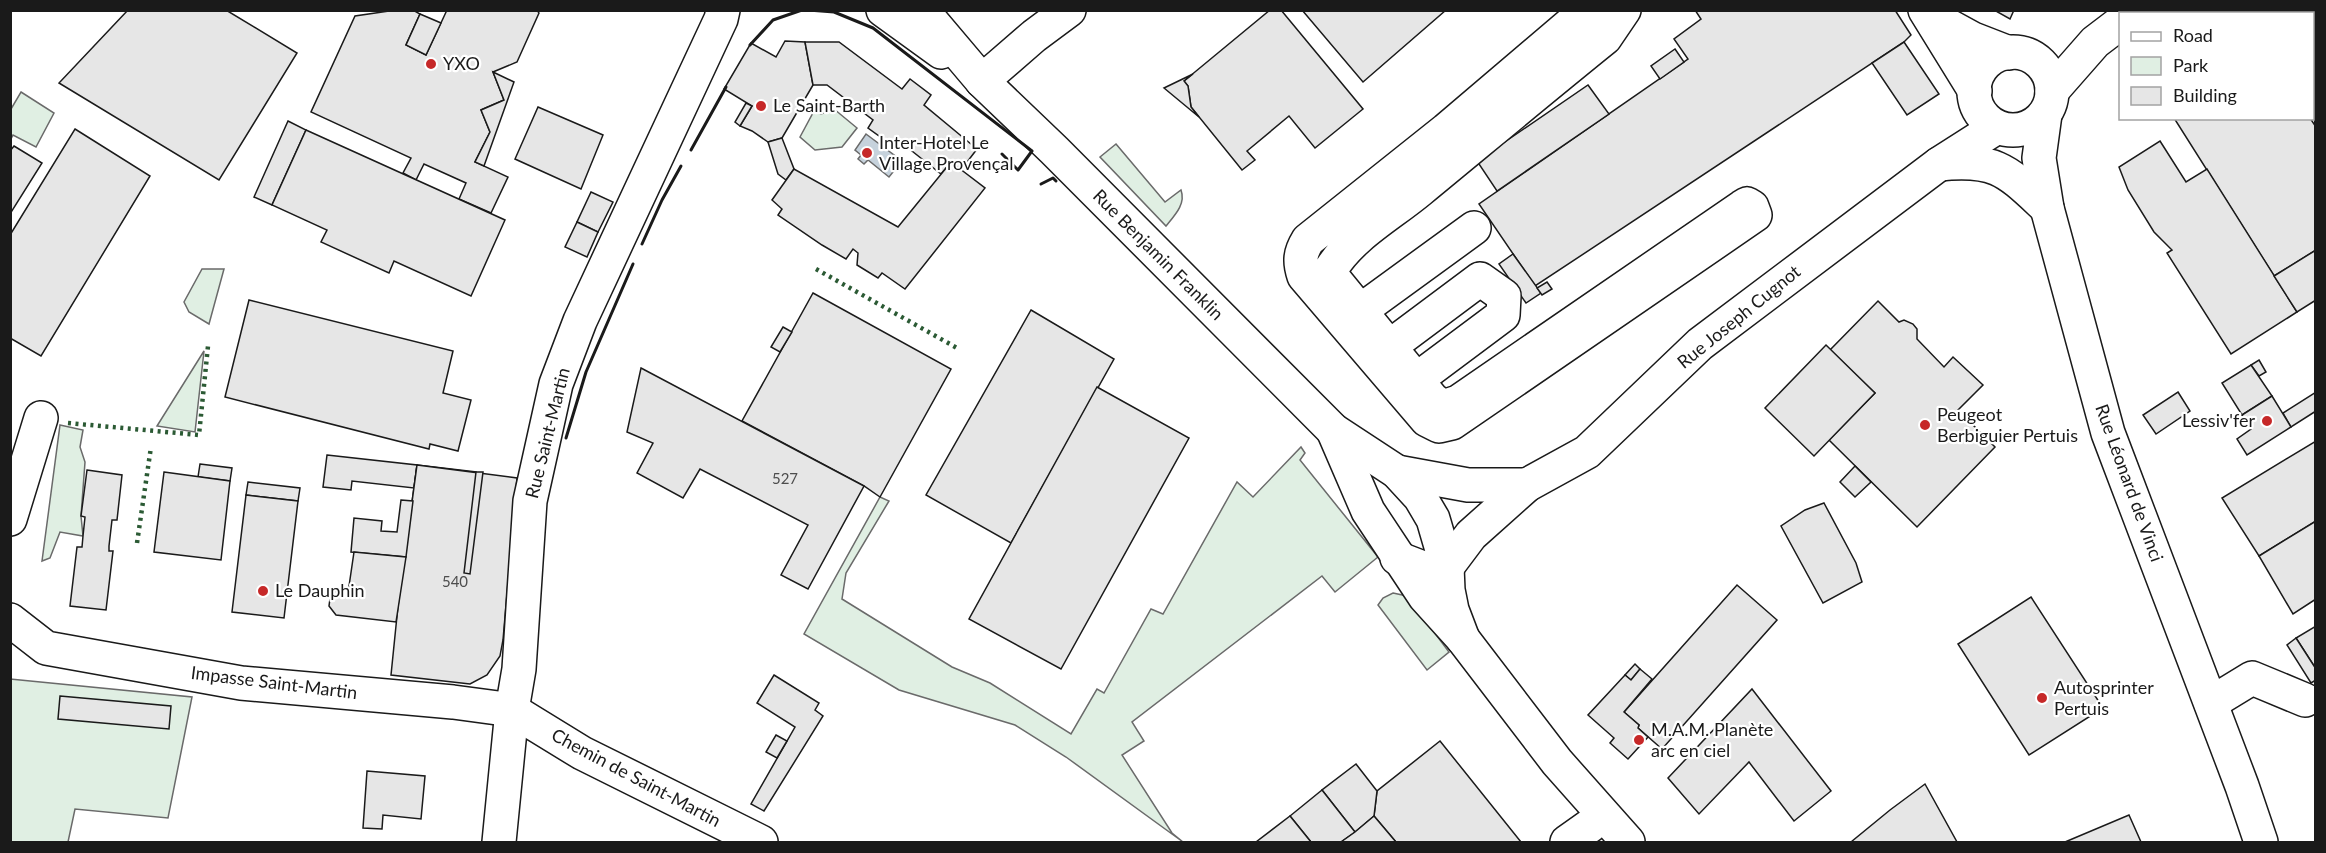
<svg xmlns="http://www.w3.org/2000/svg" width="2326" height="853" viewBox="0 0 2326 853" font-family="Lato,sans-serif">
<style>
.green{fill:#e0efe3;stroke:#6a6a6a;stroke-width:1.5}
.water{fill:#c6d2dc;stroke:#6a6a6a;stroke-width:1.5}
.building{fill:#e6e6e6;stroke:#1a1a1a;stroke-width:1.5}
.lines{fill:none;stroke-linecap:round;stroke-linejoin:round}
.minor-casing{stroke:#1a1a1a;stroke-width:36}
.minor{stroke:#fff;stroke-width:33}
.hedge{stroke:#2b5a34;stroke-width:4.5;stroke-dasharray:3 4.5;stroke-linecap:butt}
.wall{stroke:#1a1a1a;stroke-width:3}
.poi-dot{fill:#c62828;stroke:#fff;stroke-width:2}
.labels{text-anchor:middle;stroke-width:4.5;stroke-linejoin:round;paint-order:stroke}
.number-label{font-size:15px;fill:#4d4d4d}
.poi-label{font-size:18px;fill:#1a1a1a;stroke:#fff;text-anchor:start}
.street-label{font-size:18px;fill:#1a1a1a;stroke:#fff}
</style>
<rect width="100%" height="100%" fill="#fff"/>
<!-- green -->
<g class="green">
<path d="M21 92 54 113 36 147 13 135 11 139V109Z"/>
<path d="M834 109 857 128 842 147 815 150 800 137 814 111 821 114Z"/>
<path d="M1116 144 1165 202 1181 190C1186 204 1175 215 1166 226L1100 157Z"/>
<path d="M202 269H224L209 324 189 312 184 302Z"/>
<path d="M204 351 195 432 157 426Z"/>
<path d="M60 425 83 430 80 447 85 462 81 516 83 536 60 532 50 558 42 561Z"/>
<path d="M1301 447 1305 453 1300 460 1378 557 1335 592 1322 576 1132 722 1144 741 1122 755 1172 833 1183 842 1066 757 1015 725 899 690 804 634 880 497 889 501 846 573 842 599 952 667 990 683 1071 734 1097 689 1104 693 1151 609 1163 614 1237 482 1253 497Z"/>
<path d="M1393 593 1407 596 1449 652 1427 670 1378 605 1383 598Z"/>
<path d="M10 679 192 697 168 818 75 809 68 842H11Z"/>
</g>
<!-- water -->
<path class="water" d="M866 134 902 161 889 177 868 160 864 164 858 159 861 155 855 150Z"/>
<!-- building -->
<g class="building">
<path d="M128 10H226L297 53 219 180 59 83Z"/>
<path d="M396 10H413L420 14 406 45 426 55 447 10H537L539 13 517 62 493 72 504 100 481 110 490 132 475 162 508 177 491 213 459 199 466 183 424 164 416 180 403 173 411 158 311 112 355 16Z"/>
<path d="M1270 10H1281L1363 109 1315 148 1289 116 1247 151 1255 160 1242 170 1191 107 1188 86 1184 81Z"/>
<path d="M1302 10H1446L1363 82Z"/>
<path d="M1695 10H1895L1911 35 1904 42 1535 286 1479 204 1688 59 1674 39 1701 19Z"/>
<path d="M1994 10H2014L2010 19Z"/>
<path d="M420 14 441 23 426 55 406 45Z"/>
<path d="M785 41 805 42 813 85 782 138 768 142 752 131 740 126 752 106 724 89 751 43 776 57Z"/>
<path d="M805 42H839L902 89 910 79 931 95 924 105 977 149 961 170 951 162 941 174 898 140 893 146 868 128 873 120 827 85H813Z"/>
<path d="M1904 42 1939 94 1907 115 1872 63Z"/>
<path d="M1675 49 1684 62 1660 79 1651 66Z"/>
<path d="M493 72 514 82 484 166 475 162 490 132 481 110 504 100Z"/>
<path d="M1193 74 1184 81 1188 86 1191 107 1199 117 1164 88Z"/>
<path d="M1588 85 1609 114 1497 191 1477 161Z"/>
<path d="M746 103 752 106 740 126 735 122Z"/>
<path d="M538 107 603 135 581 189 515 159Z"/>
<path d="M2174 118H2310L2316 127V250L2274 276Z"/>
<path d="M288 121 306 130 272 205 254 197Z"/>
<path d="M75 129 150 176 41 356 10 338V235Z"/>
<path d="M306 130 505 220 471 296 394 261 389 273 321 242 327 230 272 205Z"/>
<path d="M782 138 794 169 786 180 778 174 768 142Z"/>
<path d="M2160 141 2186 182 2207 169 2297 312 2231 354 2167 253 2172 250 2154 232 2128 190 2119 167Z"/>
<path d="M14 146 42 163 10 214V151Z"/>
<path d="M951 162 985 188 905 289 882 273 878 278 857 265 858 253 853 249 846 259 822 245 778 215 782 209 772 200 794 169 898 227Z"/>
<path d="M591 192 613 202 598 232 577 222Z"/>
<path d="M577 222 598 232 587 257 565 247Z"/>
<path d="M2316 250V300L2297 312 2274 276Z"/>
<path d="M1513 254 1541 293 1526 303 1499 264Z"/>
<path d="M1547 282 1552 289 1542 295 1537 288Z"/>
<path d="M813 293 951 369 880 497 864 486 742 421Z"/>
<path d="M249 300 453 351 443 393 471 400 458 451 430 444 429 449 225 397Z"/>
<path d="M1878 301 1899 322 1904 320 1913 324 1917 329V339L1944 367 1953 357 1983 385 1958 410 1995 447 1917 527 1829 440 1875 393 1830 350Z"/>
<path d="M1031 310 1114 359 1011 543 926 495Z"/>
<path d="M783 327 792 332 780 352 771 347Z"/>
<path d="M1826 345 1875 393 1814 456 1765 408Z"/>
<path d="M2259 360 2266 372 2259 376 2251 365Z"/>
<path d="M2251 365 2272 396 2242 415 2222 383Z"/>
<path d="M641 368 864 486 808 589 781 575 808 525 700 469 683 498 637 473 653 443 627 432Z"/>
<path d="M1097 387 1189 438 1061 669 969 619Z"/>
<path d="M2178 392 2190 411 2156 434 2143 415Z"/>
<path d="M2316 392V411L2291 427 2283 413Z"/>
<path d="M2272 396 2291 427 2247 455 2237 439 2251 429 2242 415Z"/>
<path d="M2316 441V521L2259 556 2222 498Z"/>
<path d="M327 455 417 465 414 488 352 481 351 490 323 487Z"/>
<path d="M200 464 232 468 230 481 198 477Z"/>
<path d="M417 465 476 472 464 573 472 575 467 629 434 624 436 611 398 606Z"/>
<path d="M417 465 517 478 503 640 500 656 487 675 470 684 391 675 398 606Z"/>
<path d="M1855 466 1871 482 1855 497 1840 482Z"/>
<path d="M87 470 122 475 117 520H112L109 546V551H113L106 610 70 606 77 547H82L83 536 85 517 81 516Z"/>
<path d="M164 472 230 481 221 560 154 552Z"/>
<path d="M476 472H483L470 574 464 573Z"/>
<path d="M248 482 300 488 298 501 246 495Z"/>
<path d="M246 495 298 501 284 618 232 612Z"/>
<path d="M401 500 413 501 406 557 351 552 354 518 382 521 381 531 397 532Z"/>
<path d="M1824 503 1856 563 1862 582 1823 603 1781 526 1805 510Z"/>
<path d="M2316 521V599L2293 614 2259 556Z"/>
<path d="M354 552 406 557 396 622 336 615 329 606 331 591 348 593Z"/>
<path d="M1737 585 1777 620 1662 749 1638 728 1639 725 1624 712Z"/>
<path d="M2031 597 2103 708 2029 755 1958 644Z"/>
<path d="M2316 626V669L2296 638Z"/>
<path d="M2296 638 2316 669V680L2311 683 2287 645Z"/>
<path d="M1635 664 1640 669 1631 680 1625 675Z"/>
<path d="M1640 669 1652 679 1624 712 1639 725 1638 728 1648 737 1628 759 1610 743 1614 738 1588 715 1625 675 1631 680Z"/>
<path d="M774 675 819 703 815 710 823 716 764 811 751 804 795 727 757 703Z"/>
<path d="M1752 689 1831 791 1794 821 1749 762 1699 814 1668 778Z"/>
<path d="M60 696 171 706 169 729 58 719Z"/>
<path d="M776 735 787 741 777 758 766 752Z"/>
<path d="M1440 741 1521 842H1396L1374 816 1377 791Z"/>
<path d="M1356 764 1377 791 1374 816 1355 832 1322 790Z"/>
<path d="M367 771 425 776 421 819 383 815 382 829 363 828Z"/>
<path d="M1925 784 1957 842H1851L1890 810Z"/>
<path d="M1322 790 1355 832 1341 842H1311L1290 816Z"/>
<path d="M2129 815 2141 842H2065Z"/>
<path d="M1290 816 1311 842H1256Z"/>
<path d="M1374 816 1396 842H1341L1355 832Z"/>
</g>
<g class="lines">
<defs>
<g id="minor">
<path d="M883 10 941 52"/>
<path d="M922 10 982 81 1054 150 1333 430 1397 472 1420 497 1433 519 1447 567 1448 590 1452 610 1463 639"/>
<path d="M1587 10 1446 130 1308 240C1300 253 1299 261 1304 276L1427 420 1439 426 1452 423 1755 215 1752 207 1747 204 1742 207 1458 402 1443 407 1432 399 1334 279 1331 269C1352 235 1390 215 1420 190 1482 139 1543 88 1605 38L1624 10"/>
<path d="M1925 10 1975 91"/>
<path d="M1929 15 1973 39 2009 53"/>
<circle cx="2013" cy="91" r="39"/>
<path d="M982 81 1034 36 1069 10"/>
<path d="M2052 91 2095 42 2120 23"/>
<path d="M2045 114 2039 158 2047 208 2108 433 2242 786 2261 842"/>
<path d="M1939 164C1997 158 2007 171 2047 208"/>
<path d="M1360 311 1474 228"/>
<path d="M1389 347 1480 279 1504 296 1503 315 1416 380"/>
<path d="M1333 430 1368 511 1425 597 1463 639 1557 762 1628 842"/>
<path d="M1397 472 1468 485H1527"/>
<path d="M10 519 41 418"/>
<path d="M1397 558 1423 568 1447 567 1471 535 1527 485 1587 452 1700 344 1939 164 1997 127"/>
<path d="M10 620 46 648 241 683 453 702 512 710 582 753 761 842"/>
<path d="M2211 703 2252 678 2305 700"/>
<path d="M499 842 512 710 519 669 530 501 556 384 580 321 721 19 723 10"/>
<path d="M1567 842 1591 825"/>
</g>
</defs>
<!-- minor casing -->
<use href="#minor" class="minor-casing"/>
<!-- minor -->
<use href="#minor" class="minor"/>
<!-- hedge -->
<g class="hedge">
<path d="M816 269 957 348"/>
<path d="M68 423 199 435 208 346"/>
<path d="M137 543 151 447"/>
</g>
<!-- wall -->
<g class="wall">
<path d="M808 10 834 12 873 28 1032 151 1018 170 1002 154"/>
<path d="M750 45 773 20 802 10"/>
<path d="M691 150 726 87"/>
<path d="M1041 184 1053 178 1056 181"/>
<path d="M642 244 662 200 681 166"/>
<path d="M566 438 586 372 633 264"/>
</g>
</g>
<!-- markers -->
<g class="poi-dot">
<circle cx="431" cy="64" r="6"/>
<circle cx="761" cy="106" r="6"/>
<circle cx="867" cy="153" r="6"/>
<circle cx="2267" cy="421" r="6"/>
<circle cx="1925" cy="425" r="6"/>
<circle cx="263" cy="591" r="6"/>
<circle cx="2042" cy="698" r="6"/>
<circle cx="1639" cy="740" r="6"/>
</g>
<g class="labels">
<!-- number labels -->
<g class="number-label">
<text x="785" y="484">527</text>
<text x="455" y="587">540</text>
</g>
<!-- poi labels -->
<g class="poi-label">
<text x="443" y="70">YXO</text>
<text x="773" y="112">Le Saint-Barth</text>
<text x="879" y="149">Inter-Hotel Le<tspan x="879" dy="21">Village Provençal</tspan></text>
<text x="1937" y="421">Peugeot<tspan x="1937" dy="21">Berbiguier Pertuis</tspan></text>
<text x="2255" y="427" text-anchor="end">Lessiv'fer</text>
<text x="275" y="597">Le Dauphin</text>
<text x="2054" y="694">Autosprinter<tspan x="2054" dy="21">Pertuis</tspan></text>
<text x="1651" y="736">M.A.M. Planète<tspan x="1651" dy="21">arc en ciel</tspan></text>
</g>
<!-- street labels -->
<g class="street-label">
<text transform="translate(1158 255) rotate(45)" y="6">Rue Benjamin Franklin</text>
<text transform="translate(1739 317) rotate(-39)" y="6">Rue Joseph Cugnot</text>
<text transform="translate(548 433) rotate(-76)" y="6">Rue Saint-Martin</text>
<text transform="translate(2129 483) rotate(70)" y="6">Rue Léonard de Vinci</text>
<text transform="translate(274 683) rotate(7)" y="6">Impasse Saint-Martin</text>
<text transform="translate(636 778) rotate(28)" y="6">Chemin de Saint-Martin</text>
</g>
</g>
<!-- border -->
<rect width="2326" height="853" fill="none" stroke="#1a1a1a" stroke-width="24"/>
<!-- legend -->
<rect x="2119" y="12" width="195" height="108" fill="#ffffff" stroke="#a3a3a3" stroke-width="1.5"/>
<rect x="2131" y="32" width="30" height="9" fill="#ffffff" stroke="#a3a3a3" stroke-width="1.5"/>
<text x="2173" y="42" font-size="18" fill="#1a1a1a">Road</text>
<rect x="2131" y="57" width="30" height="18" fill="#e0efe3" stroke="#a3a3a3" stroke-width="1.5"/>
<text x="2173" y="72" font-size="18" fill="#1a1a1a">Park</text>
<rect x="2131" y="87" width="30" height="18" fill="#e6e6e6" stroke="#a3a3a3" stroke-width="1.5"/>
<text x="2173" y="102" font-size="18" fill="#1a1a1a">Building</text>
</svg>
